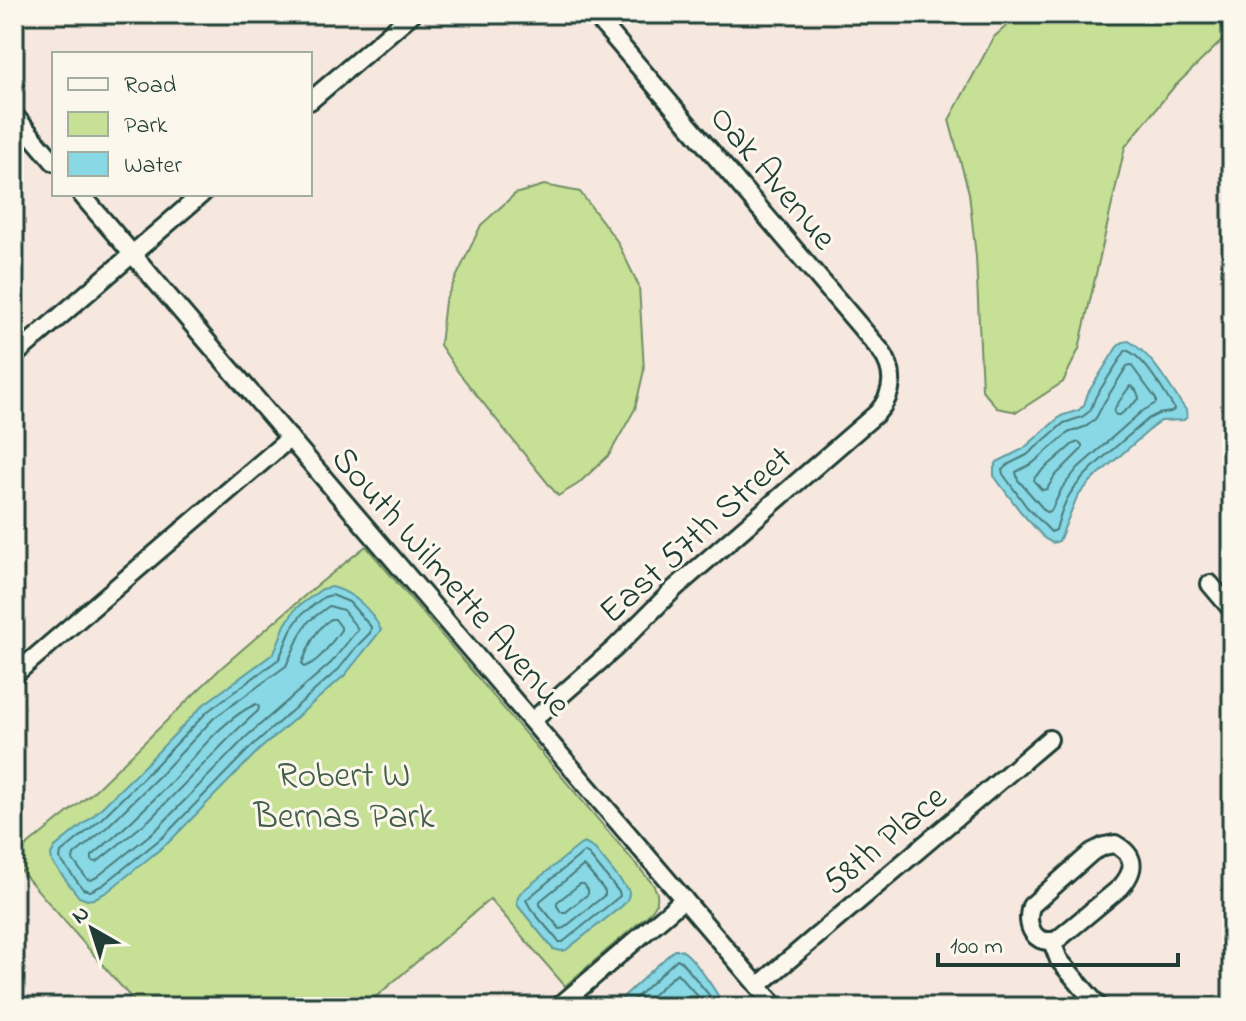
<svg xmlns="http://www.w3.org/2000/svg" width="1246" height="1021" viewBox="0 0 1246 1021" font-family="'Indie Flower',sans-serif">
<style>
.green{fill:#c6e096;stroke:#728e65;stroke-width:2}
.water{fill:#89d8e5;stroke:#5f9a9e;stroke-width:2}
.lines{fill:none;stroke-linecap:round;stroke-linejoin:round}
.shore{stroke:#497b7b;stroke-width:2}
.minor-casing{stroke:#1f3d34;stroke-width:22}
.minor{stroke:#fbf7ec;stroke-width:16}
.labels{text-anchor:middle;stroke-width:6;stroke-linejoin:round;paint-order:stroke}
.street-label{font-size:36px;fill:#1f3d34;stroke:#fbf7ec}
.park-label{font-size:36px;fill:#405e48;stroke:#fbf7ec}
</style>
<rect width="100%" height="100%" fill="#f7e8df"/>
<filter id="ink" filterUnits="userSpaceOnUse"><feTurbulence type="fractalNoise" baseFrequency=".0125" numOctaves="2"/><feDisplacementMap in="SourceGraphic" scale="16" xChannelSelector="R" yChannelSelector="G"/><feConvolveMatrix kernelMatrix="1 2 1 2 8 2 1 2 1" color-interpolation-filters="sRGB"/></filter>
<g filter="url(#ink)">
<!-- green -->
<g class="green">
<path d="M1020 14H1232V31L1173 88 1125 147 1079 349 1063 382 1017 412 997 408 982 390 976 257 969 193 949 120 994 37Z"/>
<path d="M544 185 580 192 617 241 639 286 644 370 635 409 609 455 578 484 558 496 458 372 440 345 445 301 481 225 515 194Z"/>
<path d="M366 546 652 883C661 896 658 905 647 916L565 986 490 899 364 1007H139L14 863V856L92 793 222 667 309 592Z"/>
</g>
<!-- water -->
<g class="water">
<path d="M1129 341C1154 356 1169 387 1186 410L1187 417 1184 420 1161 421 1154 426 1091 481 1077 497 1059 541 1053 543 1045 539 1020 511 994 476V468L997 462 1023 449 1061 416 1079 410 1084 405 1088 393 1117 347 1123 342Z"/>
<path d="M332 587C354 593 371 609 381 630L345 675 259 750 169 842 107 892 93 899 87 900 79 897 52 862 51 854 55 847 93 816 149 761 203 705 274 653 285 625 296 608 322 589Z"/>
<path d="M584 843 595 849 629 891C629 898 627 901 622 906L566 950 561 951 553 949 518 906 517 900 520 893 580 845Z"/>
<path d="M674 950C676 950 679 950 681 950 691 954 717 992 722 1003L720 1007H617L623 997Z"/>
</g>
<g class="lines">
<!-- shore -->
<g class="shore">
<path d="M1126 350C1144 356 1162 390 1173 406L1174 410 1171 412 1158 414 1148 419C1126 439 1085 470 1070 494 1063 505 1059 518 1056 530L1051 532 1026 506 1003 474 1002 470 1009 464 1027 455 1064 423 1082 417 1090 411 1096 396Z"/>
<path d="M1127 366 1131 365 1156 399V403L1141 412 1078 468 1062 488 1051 511 1046 512 1018 480 1016 472 1033 463 1068 433 1087 426 1096 418 1105 401Z"/>
<path d="M1130 386C1135 387 1139 394 1139 399L1120 415H1116L1114 412 1116 406Z"/>
<path d="M1079 442 1082 445V449L1054 477 1047 489 1042 490 1034 481 1035 477 1073 444Z"/>
<path d="M332 595 349 602 371 627 370 633 357 646 339 669 253 745 164 836 103 885 90 891 83 889 60 859 61 853 99 821 155 766 208 711 279 659 292 628 302 614 324 597Z"/>
<path d="M329 606 343 610 358 629 331 663 246 737 157 829 97 877 91 880 87 879 73 860 74 855 106 828 162 773 214 718 286 666 301 633 309 621Z"/>
<path d="M331 619H335L341 627V630C330 644 320 662 304 667L302 663C310 645 314 630 331 619Z"/>
<path d="M256 704 259 707 258 711 238 729 149 820 97 862 92 861V856C121 832 148 806 174 779 198 753 223 719 256 704Z"/>
<path d="M584 852 589 855 619 892 620 896 563 942H559L531 909 526 900Z"/>
<path d="M583 866 586 868 605 891V895L564 928 560 929 540 905V901Z"/>
<path d="M580 884H584L588 890V894L566 912H561L557 906V902Z"/>
<path d="M626 1007 677 959 681 961 709 995 714 1007"/>
<path d="M639 1007 677 973 701 1000 704 1007"/>
</g>
<defs>
<g id="minor">
<path d="M310 101 412 14"/>
<path d="M14 115 54 162"/>
<path d="M81 194 776 1007"/>
<path d="M14 356 202 194"/>
<path d="M1210 584 1232 610"/>
<path d="M14 675 290 438"/>
<path d="M532 721 615 648 675 588 877 413C894 394 896 372 881 351L594 14"/>
<path d="M1115 844C1136 856 1136 869 1121 887L1057 940C1034 946 1025 926 1031 906L1092 852 1104 846Z"/>
<path d="M1052 942 1059 960 1099 1007"/>
<path d="M758 986 1049 739"/>
<path d="M558 1007 684 899"/>
</g>
</defs>
<!-- minor casing -->
<use href="#minor" class="minor-casing"/>
<!-- minor -->
<use href="#minor" class="minor"/>
</g>
</g>
<g class="labels">
<!-- street labels -->
<g class="street-label">
<text transform="translate(775 176) rotate(50)" y="13">Oak Avenue</text>
<text transform="translate(694 533) rotate(-42)" y="13">East 57th Street</text>
<text transform="translate(453 580) rotate(49)" y="13">South Wilmette Avenue</text>
<text transform="translate(883 838) rotate(-40)" y="13">58th Place</text>
</g>
<!-- park labels -->
<g class="park-label">
<text x="344" y="786">Robert W<tspan x="344" dy="41">Bernas Park</tspan></text>
</g>
</g>
<!-- margin -->
<rect width="1246" height="1021" fill="none" stroke="#fbf7ec" stroke-width="48"/>
<rect x="24" y="24" width="1198" height="973" fill="none" stroke="#1f3d34" stroke-width="3" filter="url(#ink)"/>
<!-- legend -->
<rect x="52" y="52" width="260" height="144" fill="#fbf7ec" stroke="#a3ada2" stroke-width="2"/>
<rect x="68" y="78" width="40" height="12" fill="#fbf7ec" stroke="#a3ada2" stroke-width="2"/>
<text x="124" y="92" font-size="24" fill="#1f3d34">Road</text>
<rect x="68" y="112" width="40" height="24" fill="#c6e096" stroke="#a3ada2" stroke-width="2"/>
<text x="124" y="132" font-size="24" fill="#1f3d34">Park</text>
<rect x="68" y="152" width="40" height="24" fill="#89d8e5" stroke="#a3ada2" stroke-width="2"/>
<text x="124" y="172" font-size="24" fill="#1f3d34">Water</text>
<!-- north arrow -->
<g transform="translate(92 929) rotate(321)" stroke="#fbf7ec" stroke-width="6" paint-order="stroke">
<path d="M0-6L14 30L0 20L-14 30Z" fill="#1f3d34"/>
<text y="-12" font-size="22" font-weight="bold" text-anchor="middle" fill="#1f3d34">N</text>
</g>
<!-- scale -->
<path d="M938 953v12h240v-12" fill="none" stroke="#1f3d34" stroke-width="4"/>
<text x="950" y="953" font-size="24" fill="#1f3d34" stroke="#fbf7ec" stroke-width="6" paint-order="stroke">100 m</text>
</svg>
